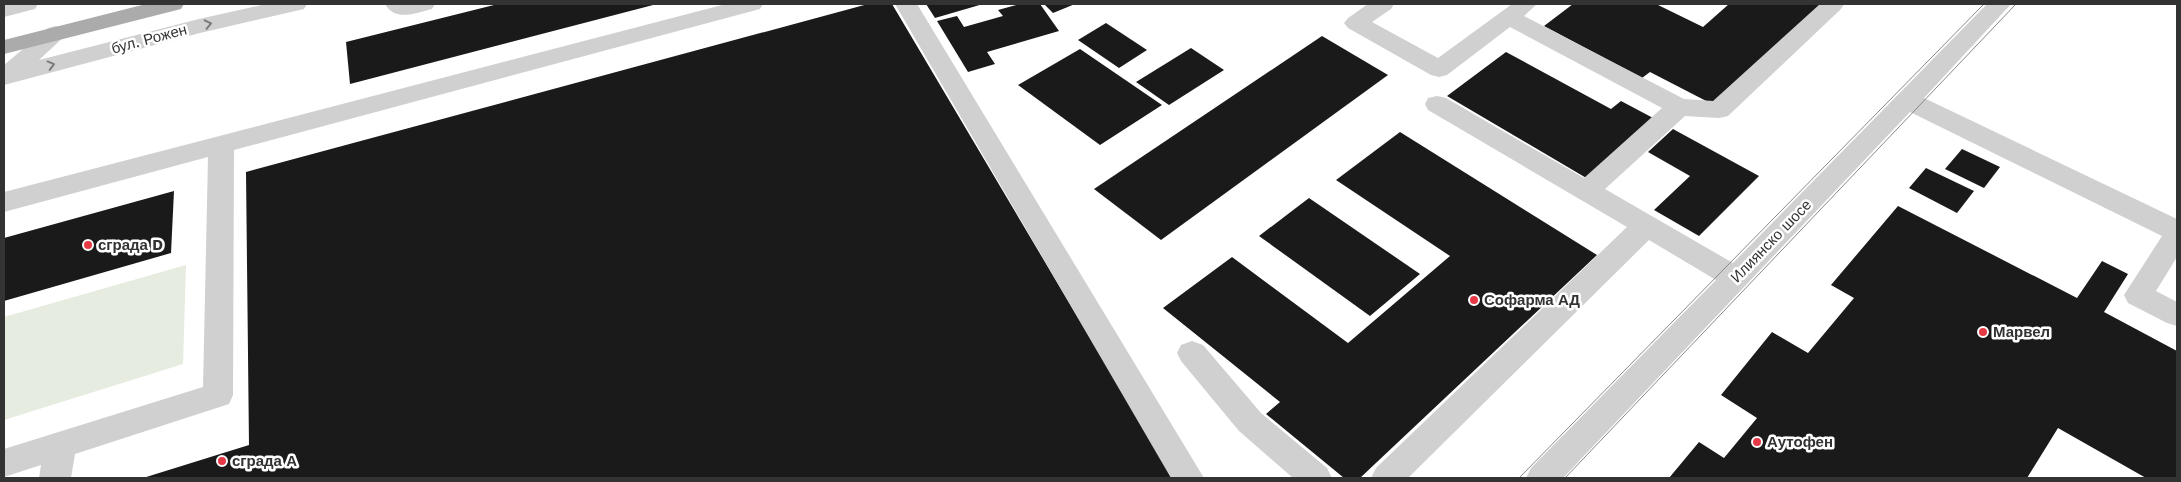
<svg xmlns="http://www.w3.org/2000/svg" width="2181" height="482" viewBox="0 0 2181 482" font-family="'Work Sans',sans-serif">
<style>
.green{fill:#e6ecdf}
.building{fill:#1a1a1a}
.lines{fill:none;stroke-linecap:round;stroke-linejoin:round}
.minor{fill:#d0d0d0;fill-rule:evenodd}
.major{fill:#ababab;fill-rule:evenodd}
.tram{stroke:#888;stroke-width:1}
.oneway{stroke:#7a7a7a}
.poi-dot{fill:#e63946;stroke:#fff;stroke-width:2}
.labels{text-anchor:middle;stroke-width:5;stroke-linejoin:round;paint-order:stroke}
.street-label{font-size:15px;fill:#333;stroke:#fff}
.poi-label{font-size:15px;font-weight:bold;fill:#333;stroke:#fff;text-anchor:start}
</style>
<rect width="100%" height="100%" fill="#fff"/>
<!-- green -->
<path class="green" d="M186 265 183 364 4 420V317Z"/>
<!-- building -->
<g class="building">
<path d="M498 4H657L350 84 346 42Z"/>
<path d="M868 4H892L1173 478H143L249 445 246 172Z"/>
<path d="M926 4H983L935 18Z"/>
<path d="M1020 4H1040L1059 31 987 52 995 64 968 72 937 21 957 16 964 27 1003 16 998 10Z"/>
<path d="M1044 4H1075L1053 13Z"/>
<path d="M1573 4H1656L1703 27 1729 4H1823L1712 104 1650 72 1642 78 1544 26Z"/>
<path d="M1106 23 1147 50 1119 68 1078 40Z"/>
<path d="M1322 36 1388 75 1161 240 1094 189Z"/>
<path d="M1191 48 1224 70 1169 105 1136 82Z"/>
<path d="M1080 49 1162 105 1100 145 1018 85Z"/>
<path d="M1506 52 1611 109 1621 101 1655 119 1588 179 1447 96Z"/>
<path d="M1673 129 1759 176 1699 236 1654 210 1690 176 1648 152Z"/>
<path d="M1400 132 1597 255 1360 478H1344L1266 414 1280 402 1163 308 1232 257 1348 343 1450 256 1336 180Z"/>
<path d="M1962 149 2000 167 1984 188 1945 169Z"/>
<path d="M1926 168 1974 191 1957 213 1909 188Z"/>
<path d="M174 191 171 253 4 301V238Z"/>
<path d="M1309 198 1420 274 1370 316 1259 236Z"/>
<path d="M1898 206 2077 298 2102 261 2128 274 2104 312 2177 351V478H2146L2058 428 2027 478H1669L1699 442 1724 458 1757 418 1721 395 1772 332 1808 353 1854 298 1831 285Z"/>
</g>
<g class="lines">
<!-- minor -->
<g class="minor">
<path d="M4 4H38L35 9 4 17Z"/>
<path d="M266 4H307L304 9 200 33 4 85V65L48 28 56 26 64 28 68 33 39 60 199 19Z"/>
<path d="M385 4H435L432 9C416 13 395 22 385 4Z"/>
<path d="M726 4H763L760 9 234 150 233 395 229 404 75 454 71 478H39L41 465 4 477V449L203 387 208 157 4 212V192Z"/>
<path d="M895 4H917L1204 478H1171Z"/>
<path d="M1368 4H1394L1391 9 1372 22 1438 58 1512 4H1537L1524 16 1684 99 1713 101 1820 4H1844L1841 9 1728 116 1719 118 1685 116 1605 189 1733 263 1987 4H2011L1924 98 2177 219V257L2156 291 2177 302V326L2167 323 2128 303 2124 295 2162 236 1910 112 1563 478H1526L1531 468 1716 280 1649 240 1408 478H1371L1376 468 1627 227 1428 110 1425 104 1428 98 1437 96 1446 98 1584 178 1662 108 1510 27 1447 75 1439 77 1431 75 1348 28 1344 23 1348 18Z"/>
<path d="M1192 341 1203 345 1261 413 1327 468 1332 478H1293L1239 431 1181 361 1177 353 1181 345Z"/>
</g>
<!-- major -->
<path class="major" d="M146 4H184L181 9 4 54V40Z"/>
<!-- tram -->
<g class="tram">
<path d="M1519 478 1984 4"/>
<path d="M1565 478 2016 4"/>
</g>
</g>
<!-- one-way arrows -->
<defs><path id="oneway-chevron" d="M-2-3.5L2.5 0L-2 3.5" fill="none" stroke-width="1.6" stroke-linecap="round" stroke-linejoin="round" transform="scale(1.25)"/></defs>
<g class="oneway">
<use href="#oneway-chevron" transform="translate(208 24) rotate(-13)"/>
<use href="#oneway-chevron" transform="translate(51 65) rotate(-15)"/>
</g>
<!-- markers -->
<g class="poi-dot">
<circle cx="88" cy="245" r="5"/>
<circle cx="1474" cy="300" r="5"/>
<circle cx="1983" cy="332" r="5"/>
<circle cx="1757" cy="442" r="5"/>
<circle cx="222" cy="461" r="5"/>
</g>
<g class="labels">
<!-- street labels -->
<g class="street-label">
<text transform="translate(149 39) rotate(-15)" y="5">бул. Рожен</text>
<text transform="translate(1771 241) rotate(-46)" y="5">Илиянско шосе</text>
</g>
<!-- poi labels -->
<g class="poi-label">
<text x="98" y="250">сграда D</text>
<text x="1484" y="305">Софарма АД</text>
<text x="1993" y="337">Марвел</text>
<text x="1767" y="447">Аутофен</text>
<text x="232" y="466">сграда А</text>
</g>
</g>
<!-- border -->
<rect width="2181" height="482" fill="none" stroke="#333333" stroke-width="10"/>
</svg>
